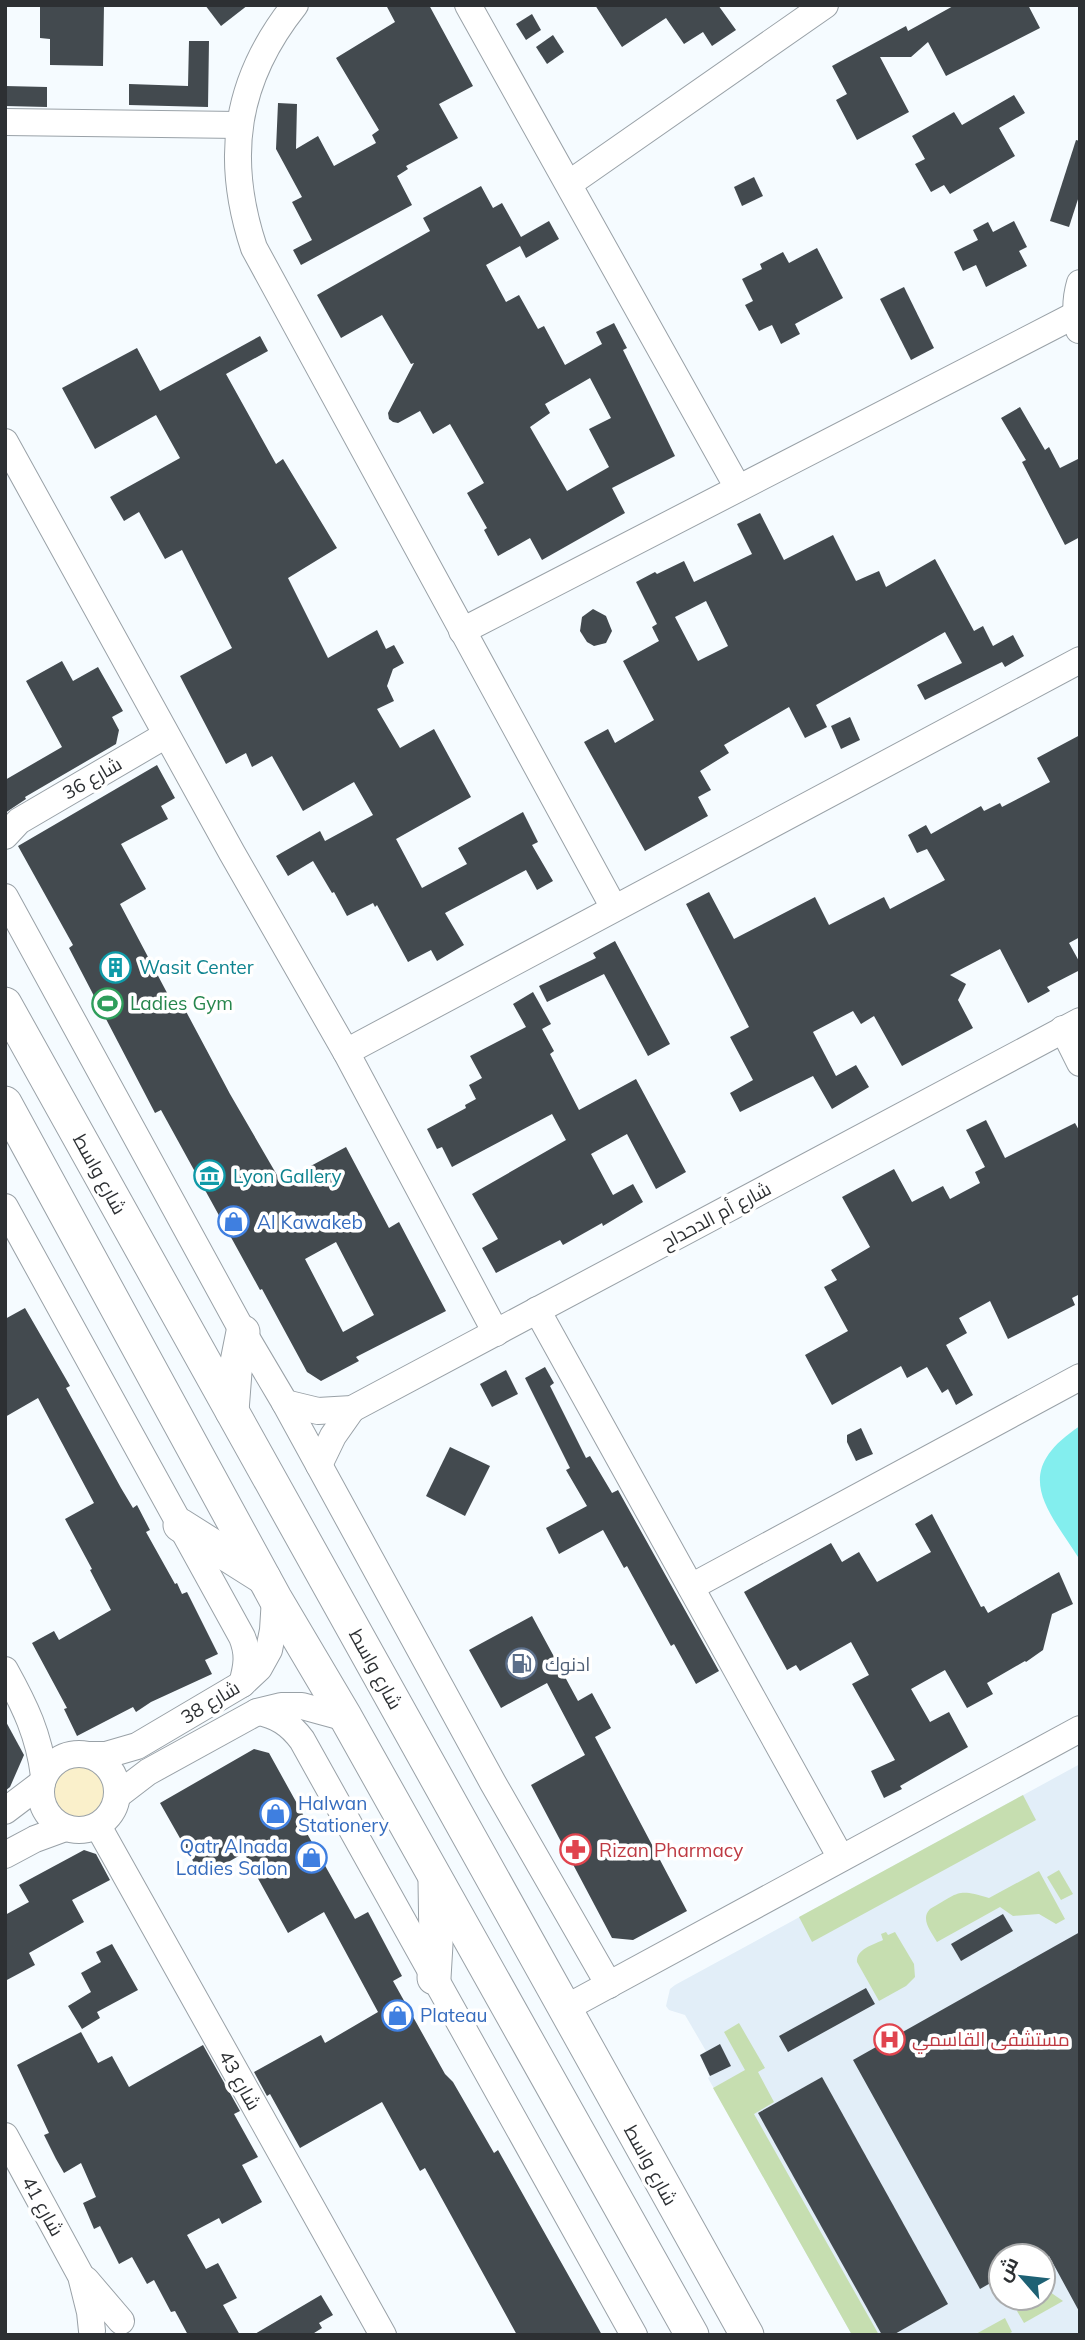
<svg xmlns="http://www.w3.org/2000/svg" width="1085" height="2340" viewBox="0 0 1085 2340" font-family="Mulish,Cairo,sans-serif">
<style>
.built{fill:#e2eef8;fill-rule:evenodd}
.green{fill:#c6deb0}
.sand{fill:#faf0cb}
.water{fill:#83eeee}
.building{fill:#434a4f;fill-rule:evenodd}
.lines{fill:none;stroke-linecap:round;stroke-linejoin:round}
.minor-casing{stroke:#99a1a7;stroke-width:28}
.major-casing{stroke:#99a1a7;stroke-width:35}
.minor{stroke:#fff;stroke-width:26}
.major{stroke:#fff;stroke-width:33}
.labels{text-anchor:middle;stroke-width:7;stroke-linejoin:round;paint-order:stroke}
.street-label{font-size:19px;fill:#2d3033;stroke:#fff}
.culture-label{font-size:19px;fill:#0d838f;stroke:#fff;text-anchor:start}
.leisure-label{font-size:19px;fill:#27864d;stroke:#fff;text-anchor:start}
.shop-label{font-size:19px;fill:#366cbe;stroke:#fff;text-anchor:start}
.service-label{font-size:19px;fill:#4e5e75;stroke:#fff;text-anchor:start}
.health-label{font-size:19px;fill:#be3a42;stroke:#fff;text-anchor:start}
</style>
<rect width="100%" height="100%" fill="#f5fbff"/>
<!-- built -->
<path class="built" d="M1080 1764V2335H852L708 2078 710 2076 700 2055 706 2051 685 2015 669 2010 666 2006 670 1989 675 1985ZM1001 2256H1043V2298H1001Z"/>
<!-- green -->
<g class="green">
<path d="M1023 1795 1036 1820 812 1942 799 1917Z"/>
<path d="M1059 1870 1073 1894 1061 1900 1047 1877Z"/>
<path d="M1039 1871 1065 1919 1056 1924 1039 1914 1013 1916 1000 1907 937 1942C931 1931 920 1919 930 1909 959 1893 956 1888 989 1898Z"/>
<path d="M886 1932 888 1935 895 1932 914 1964 915 1977 906 1986 879 2001 857 1962C856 1949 873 1945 883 1940L881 1934Z"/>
<path d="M739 2023 765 2068 758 2072 774 2102 754 2114 879 2335H852L713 2088 745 2070 724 2032Z"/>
<path d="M1050 2292 1063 2301 1024 2323 1017 2311Z"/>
<path d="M1005 2318 1012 2332 1006 2335H974Z"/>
</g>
<!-- sand -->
<circle class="sand" cx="81" cy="1791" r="27"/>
<!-- water -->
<path class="water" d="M1080 1426V1560C1046 1507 1010 1472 1080 1426Z"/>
<!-- building -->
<g class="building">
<path d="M40 5H104L103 66 50 65V39L40 38Z"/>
<path d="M205 5H248L221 26Z"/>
<path d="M386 5H429L473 86 439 104 458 138 406 166 408 169 397 176 412 205 301 265 293 250 312 240 292 202 302 197 276 149 278 103 297 104 296 149 318 136 334 166 376 143 372 135 379 130 336 58 395 22Z"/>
<path d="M595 5H718L736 30 712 46 703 32 684 44 666 18 622 47Z"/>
<path d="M955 5H1028L1040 28 946 76 928 42 911 57H880L909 112 857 140 836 100 847 94 832 66 906 26 908 31Z"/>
<path d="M532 14 541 30 526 40 516 24Z"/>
<path d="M553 35 564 52 547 64 536 47Z"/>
<path d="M189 41H209L208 107 129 105V84L188 86Z"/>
<path d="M5 86 47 87V107L5 106Z"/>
<path d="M1014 95 1025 113 999 128 1015 156 950 194 944 185 931 192 915 164 925 159 912 136 954 112 962 125Z"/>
<path d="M1076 140 1080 141V193L1069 227 1050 221Z"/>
<path d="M754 177 763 196 742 206 734 187Z"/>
<path d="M481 186 493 208 502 203 521 237 549 221 559 239 526 258 520 246 486 265 506 302 519 295 538 329 544 326 565 365 602 344 596 332 614 323 627 348 623 350 675 456 612 488 625 513 542 560 530 538 498 556 484 530 487 528 467 493 484 483 450 424 433 434 420 411 398 423 393 422 389 419 388 413 414 363 411 364 382 315 341 338 317 295 430 231 423 218ZM590 378 611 418 589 429 609 467 567 491 530 427 550 413 545 404Z"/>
<path d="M1014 221 1027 247 1019 251 1027 266 986 287 976 265 963 271 954 252 978 240 973 230 988 222 993 232Z"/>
<path d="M817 248 843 298 795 324 800 334 781 344 772 325 759 331 745 305 753 301 742 279 762 269 760 264 783 252 789 263Z"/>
<path d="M904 287 934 348 911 360 880 299Z"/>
<path d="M260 336 268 351 226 374 276 464 283 459 337 548 288 578 328 658 377 630 386 649 394 645 404 663 393 669 387 686 394 701 377 709 400 748 434 729 471 797 396 839 422 888 467 864 458 848 523 812 538 842 532 845 553 881 537 890 526 870 445 913 464 945 437 961 431 950 408 962 377 905 375 907 373 903 347 916 334 892 332 893 313 861 288 876 276 856 320 831 325 841 373 815 354 782 303 811 272 756 252 767 246 753 226 764 180 676 232 648 182 550 165 559 139 512 124 521 110 497 180 458 156 415 95 449 62 388 137 348 160 391Z"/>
<path d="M1020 407 1045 450 1049 447 1060 468 1080 458V537L1065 545 1022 462 1026 460 1001 418Z"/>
<path d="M760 513 784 560 833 535 856 581 879 571 886 587 935 559 974 631 983 626 993 646 1013 635 1024 656 1005 667 1002 662 925 700 917 685 962 663 945 632 816 705 827 727 805 738 789 707 724 745 729 753 700 771 711 790 698 797 708 816 645 851 584 742 608 729 615 743 654 720 623 661 659 641 652 627 657 624 636 582 655 572 657 574 684 561 694 582 752 554 737 524ZM706 601 728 646 698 661 675 617Z"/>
<path d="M593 609 606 616 612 631 606 643 594 646 587 642 580 631 582 617Z"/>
<path d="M62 661 73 681 98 667 123 711 112 717 119 730 116 744 25 797 26 799 5 813V780L62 747 26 681Z"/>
<path d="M850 717 860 740 841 749 831 726Z"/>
<path d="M1080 735V937L1069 943 1080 963V970L1047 987 1050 991 1028 1003 1000 949 950 975 966 984 958 1000 973 1028 902 1066 874 1016 861 1024 853 1011 813 1032 836 1076 856 1065 869 1087 832 1109 813 1076 740 1112 730 1093 753 1080 730 1037 749 1027 686 904 709 892 734 939 815 897 829 925 884 897 890 909 945 880 927 849 917 853 908 835 926 825 931 834 981 806 984 811 1000 803 1002 807 1050 782 1037 758Z"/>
<path d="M157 765 175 798 161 806 168 819 121 844 146 889 120 904 174 1006 181 1002 230 1094 281 1182 346 1147 389 1228 399 1222 446 1311 356 1357 359 1361 321 1381 307 1372 262 1289 260 1290 161 1110 155 1113 69 948 73 945 18 846ZM336 1242 374 1315 343 1332 305 1259Z"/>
<path d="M615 941 670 1044 648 1056 604 974 547 1002 539 986 596 958 593 953Z"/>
<path d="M533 992 551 1024 542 1029 554 1051 550 1054 579 1110 636 1079 686 1172 656 1189 627 1134 591 1154 613 1195 633 1184 643 1202 603 1226 602 1223 563 1245 560 1240 496 1273 482 1248 498 1239 472 1194 566 1140 552 1114 452 1167 442 1147 437 1149 427 1129 466 1108 465 1105 476 1099 469 1085 482 1078 470 1056 526 1027 513 1004Z"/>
<path d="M986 1120 1005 1158 1075 1123 1080 1132V1294L1072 1298 1075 1305 1008 1339 990 1301 959 1318 967 1333 946 1345 973 1395 956 1405 948 1389 942 1393 927 1367 907 1378 901 1366 832 1405 805 1355 848 1331 824 1287 837 1280 831 1270 870 1247 842 1197 894 1169 912 1202 943 1186 950 1199 980 1183 975 1172 985 1167 966 1130Z"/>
<path d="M25 1308 70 1386 66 1388 121 1488 133 1508 137 1505 150 1530 146 1532 175 1584 177 1583 182 1594 187 1592 218 1654 205 1660 212 1674 151 1702 136 1712 133 1707 77 1736 64 1709 67 1708 32 1643 54 1631 59 1640 111 1610 90 1570 92 1569 65 1519 94 1503 38 1398 5 1417V1319Z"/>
<path d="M545 1367 554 1383 550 1386 586 1458 590 1456 612 1493 618 1490 719 1671 696 1684 674 1644 671 1646 627 1566 624 1568 603 1530 559 1554 546 1528 587 1506 566 1470 570 1468 525 1378Z"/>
<path d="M506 1370 518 1394 492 1407 480 1384Z"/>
<path d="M861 1428 873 1454 856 1461 847 1442V1435Z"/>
<path d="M450 1447 490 1466 465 1516 426 1496Z"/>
<path d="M932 1514 981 1607 984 1606 988 1613 1059 1572 1073 1604 1052 1614 1043 1650 1026 1662 1025 1661 987 1683 993 1694 967 1708 945 1670 911 1689 930 1722 949 1712 968 1747 900 1786 902 1789 884 1798 871 1771 895 1760 852 1684 869 1675 851 1642 800 1671 796 1665 787 1670 744 1592 831 1543 842 1562 859 1552 877 1582 931 1552 915 1524Z"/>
<path d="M532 1616 578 1701 592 1693 611 1728 595 1737 687 1911 633 1940 612 1938 531 1785 585 1755 547 1683 501 1708 469 1650Z"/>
<path d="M5 1720 24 1755 10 1787 5 1791Z"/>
<path d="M254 1749 269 1753 305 1818 300 1821 355 1919 368 1912 402 1976 393 1981 445 2074 453 2082 494 2153 498 2150 602 2335H517L425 2168 420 2171 382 2102 300 2148 270 2094 267 2096 254 2072 321 2035 325 2043 378 2012 324 1912 288 1933 244 1853 202 1877 160 1803Z"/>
<path d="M84 1850 96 1854 110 1880 72 1900 84 1922 29 1953 35 1965 5 1981V1915L29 1902 19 1885Z"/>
<path d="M1003 1914 1013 1931 961 1961 951 1944Z"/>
<path d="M1080 1932V2313L1049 2256H1001V2277L980 2289 853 2060Z"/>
<path d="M112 1944 138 1990 97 2012 100 2018 82 2029 68 2006 91 1992 81 1973 101 1962 96 1952Z"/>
<path d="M866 1988 875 2004 788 2052 779 2036Z"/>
<path d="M81 2032 98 2063 112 2056 129 2087 203 2045 240 2111 234 2114 258 2157 242 2165 262 2202 222 2224 219 2218 187 2235 206 2269 218 2263 237 2298 223 2305 240 2335H188L175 2311 171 2312 154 2280 147 2284 132 2257 119 2264 100 2226 94 2229 83 2203 96 2197 81 2163 64 2173 56 2159 44 2135 49 2133 17 2065Z"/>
<path d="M720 2044 731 2066 710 2076 700 2055Z"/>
<path d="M822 2077 948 2304 893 2335H882L758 2113Z"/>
<path d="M321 2295 333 2315 319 2323 322 2328 311 2335H253Z"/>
</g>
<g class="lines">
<defs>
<g id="minor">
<path d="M295 5C235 80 224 158 254 248L614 908"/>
<path d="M468 5 738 488"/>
<path d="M5 122 239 125"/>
<path d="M570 183 825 5"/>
<path d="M1079 330C1075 314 1075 300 1080 283"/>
<path d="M5 442 232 853 346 1052 496 1333"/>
<path d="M462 631 1075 315"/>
<path d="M5 836 19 821 166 735"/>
<path d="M5 897 243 1332 285 1403 493 1783 609 1985"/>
<path d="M1063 1029 1080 1063"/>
<path d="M346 1052 1080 660"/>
<path d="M5 1207 242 1637C249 1654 247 1666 242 1684"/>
<path d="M537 1310 841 1858"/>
<path d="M285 1403 318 1411 352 1409 1080 1021"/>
<path d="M319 1465 333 1436 352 1409"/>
<path d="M691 1587 1080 1377"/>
<path d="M5 1670C25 1706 39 1735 44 1776"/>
<path d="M257 1712C277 1715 290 1724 302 1740L634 2335"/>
<circle cx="79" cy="1792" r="38"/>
<path d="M91 1755H106L137 1746 242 1684 259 1668 269 1650 273 1630 275 1598"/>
<path d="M118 1795 148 1772 257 1712 281 1706H302L346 1718"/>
<path d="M5 1811 42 1783"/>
<path d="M98 1826 383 2335"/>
<path d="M5 1855 35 1839 65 1828"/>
<path d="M564 2009 1080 1729"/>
<path d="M5 2136 81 2276 90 2312 92 2331"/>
<path d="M86 2280 121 2321"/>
</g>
<g id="major">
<path d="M5 1004 747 2335"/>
<path d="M5 1103 275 1598 346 1718 692 2335"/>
<path d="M232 1411 235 1372 243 1332"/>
<path d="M180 1525 264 1578"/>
<path d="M434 1978 436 1944 435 1882"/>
</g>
</defs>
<!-- minor casing -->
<use href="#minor" class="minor-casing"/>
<!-- major casing -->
<use href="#major" class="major-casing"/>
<!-- minor -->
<use href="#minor" class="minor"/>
<!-- major -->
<use href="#major" class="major"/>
</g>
<!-- icons -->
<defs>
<symbol id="building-ring" viewBox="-11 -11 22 22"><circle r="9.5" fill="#fff" stroke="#0f9aa8" stroke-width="1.5"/><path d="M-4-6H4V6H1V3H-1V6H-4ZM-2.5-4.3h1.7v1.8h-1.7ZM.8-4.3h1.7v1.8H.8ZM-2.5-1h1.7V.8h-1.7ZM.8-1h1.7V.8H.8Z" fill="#0f9aa8"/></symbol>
<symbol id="stadium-ring" viewBox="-11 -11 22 22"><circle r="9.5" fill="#fff" stroke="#2e9e5b" stroke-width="1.5"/><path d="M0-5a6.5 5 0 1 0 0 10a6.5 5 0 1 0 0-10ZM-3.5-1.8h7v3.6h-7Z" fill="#2e9e5b"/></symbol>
<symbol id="museum-ring" viewBox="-11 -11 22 22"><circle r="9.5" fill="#fff" stroke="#0f9aa8" stroke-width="1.5"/><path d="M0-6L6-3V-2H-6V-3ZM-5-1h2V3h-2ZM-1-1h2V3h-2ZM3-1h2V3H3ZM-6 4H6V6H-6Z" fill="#0f9aa8"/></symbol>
<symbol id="shop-ring" viewBox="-11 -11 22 22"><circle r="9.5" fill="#fff" stroke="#3f7fe0" stroke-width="1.5"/><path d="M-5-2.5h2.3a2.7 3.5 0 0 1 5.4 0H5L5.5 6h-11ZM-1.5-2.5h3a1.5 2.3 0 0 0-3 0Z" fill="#3f7fe0"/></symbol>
<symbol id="fuel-ring" viewBox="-11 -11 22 22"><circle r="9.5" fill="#fff" stroke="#5c6f8a" stroke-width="1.5"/><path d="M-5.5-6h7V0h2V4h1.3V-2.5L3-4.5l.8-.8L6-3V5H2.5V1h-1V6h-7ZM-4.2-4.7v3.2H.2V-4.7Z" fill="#5c6f8a"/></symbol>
<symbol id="pharmacy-ring" viewBox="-11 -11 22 22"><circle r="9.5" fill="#fff" stroke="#e0444e" stroke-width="1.5"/><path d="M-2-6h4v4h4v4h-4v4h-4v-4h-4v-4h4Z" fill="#e0444e"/></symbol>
<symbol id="hospital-ring" viewBox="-11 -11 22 22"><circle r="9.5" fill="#fff" stroke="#e0444e" stroke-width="1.5"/><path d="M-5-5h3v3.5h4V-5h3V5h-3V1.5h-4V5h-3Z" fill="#e0444e"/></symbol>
</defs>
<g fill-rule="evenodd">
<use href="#building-ring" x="98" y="950" width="35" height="35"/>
<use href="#stadium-ring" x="90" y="986" width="35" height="35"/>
<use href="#museum-ring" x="192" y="1158" width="35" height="35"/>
<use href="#shop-ring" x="216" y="1204" width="35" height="35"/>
<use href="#fuel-ring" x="504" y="1646" width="35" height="35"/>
<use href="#shop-ring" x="258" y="1796" width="35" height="35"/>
<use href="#pharmacy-ring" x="558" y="1832" width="35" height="35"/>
<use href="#shop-ring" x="294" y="1840" width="35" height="35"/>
<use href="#shop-ring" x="380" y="1998" width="35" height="35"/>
<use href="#hospital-ring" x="872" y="2022" width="35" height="35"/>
</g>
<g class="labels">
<!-- street labels -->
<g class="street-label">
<text transform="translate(92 778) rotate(-30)" y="7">شارع 36</text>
<text transform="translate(100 1174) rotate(61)" y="7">شارع واسط</text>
<text transform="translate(716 1215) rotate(-28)" y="7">شارع أم الدحداح</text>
<text transform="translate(376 1669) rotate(61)" y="7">شارع واسط</text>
<text transform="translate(210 1702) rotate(-31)" y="7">شارع 38</text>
<text transform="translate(240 2080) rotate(61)" y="7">شارع 43</text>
<text transform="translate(651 2165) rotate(61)" y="7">شارع واسط</text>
<text transform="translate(43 2206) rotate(61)" y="7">شارع 41</text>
</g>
<!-- culture labels -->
<g class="culture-label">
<text x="139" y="974">Wasit Center</text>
<text x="233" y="1183">Lyon Gallery</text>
</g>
<!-- leisure labels -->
<g class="leisure-label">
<text x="130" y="1010">Ladies Gym</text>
</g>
<!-- shop labels -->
<g class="shop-label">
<text x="257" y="1229">Al Kawakeb</text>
<text x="298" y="1810">Halwan<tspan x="298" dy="22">Stationery</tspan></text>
<text x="288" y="1853" text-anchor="end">Qatr Alnada<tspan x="288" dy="22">Ladies Salon</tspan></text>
<text x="420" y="2022">Plateau</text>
</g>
<!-- service labels -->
<g class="service-label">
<text x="545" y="1671">ادنوك</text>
</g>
<!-- health labels -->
<g class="health-label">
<text x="599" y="1857">Rizan Pharmacy</text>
<text x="912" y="2046">مستشفى القاسمي</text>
</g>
</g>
<!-- border -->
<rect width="1085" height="2340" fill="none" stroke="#2d3033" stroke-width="14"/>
<!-- north arrow -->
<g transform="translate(1022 2277) rotate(298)"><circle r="33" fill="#ffffff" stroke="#abacad" stroke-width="2"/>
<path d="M0-5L12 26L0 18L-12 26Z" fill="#1e6174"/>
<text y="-10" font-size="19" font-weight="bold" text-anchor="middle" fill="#2d3033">ش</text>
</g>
</svg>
